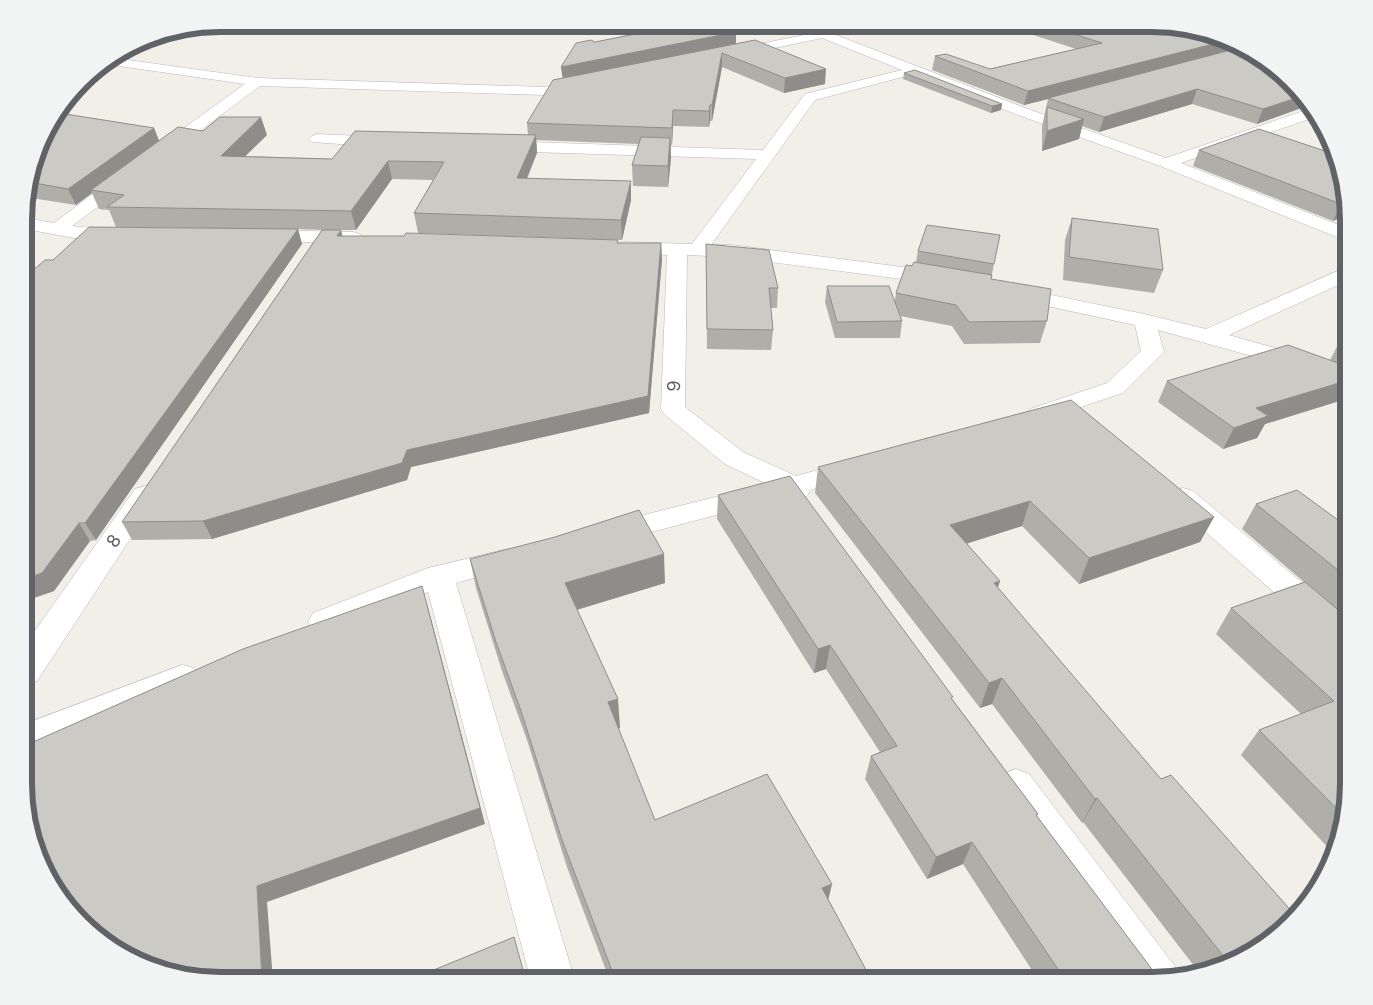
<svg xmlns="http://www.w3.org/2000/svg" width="1373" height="1005" viewBox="0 0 1373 1005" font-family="Inter,sans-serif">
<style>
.green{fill:#c5e8c5}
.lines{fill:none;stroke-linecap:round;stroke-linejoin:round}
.minor-casing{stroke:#b5b8bc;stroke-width:1}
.minor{fill:#fff;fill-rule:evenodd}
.wall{fill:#afaea9}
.shaded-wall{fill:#8f8d8a}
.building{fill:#cccac5;stroke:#8f8d8a}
.labels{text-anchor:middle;stroke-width:5;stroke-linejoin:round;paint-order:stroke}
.street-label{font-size:18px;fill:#5f6368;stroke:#fff}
.rim{fill:none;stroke:#5f6368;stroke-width:6}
</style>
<rect width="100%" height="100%" fill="#f1efe8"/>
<!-- green -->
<path class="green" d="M374 24H453L390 31 364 30Z"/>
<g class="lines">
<defs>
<g id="minor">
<path d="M220 24H239C232 30 207 33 200 28Z"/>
<path d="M856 24H879L877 26 836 35 1028 109 1166 158 1309 109 1315 117 1181 163 1349 229V242L1160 166 1018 115 914 74 815 100 711 245H732L941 272 948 274 951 278 948 282 941 284 732 257 687 255 685 407 743 452 796 476 854 460 863 462 867 468 863 474 810 490 807 496 797 499 788 496 610 543 600 540 596 533 600 526 767 484 725 464 664 414 661 409 667 255 623 254 616 252 613 248 616 244 623 242 692 244 756 159 499 151 493 149 491 146 493 143 499 141 763 150 805 94 902 70 822 38 733 57 727 53 729 50 814 33 820 29 824 30Z"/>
<path d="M114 58 257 78 545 87 583 80 590 84 588 87 545 95 260 86 167 155H155L153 152 155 149 245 84 105 64Z"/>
<path d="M317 134 383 137 389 139 391 142 389 145 383 147 312 142 309 139 312 136Z"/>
<path d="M124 174 130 175 132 179 130 183 72 226C90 229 109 226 127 230L129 234 127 238 85 240 25 229V218L54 223 118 175Z"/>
<path d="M263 230 353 232 360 234 362 238 360 242 353 244 256 240 254 236 256 232Z"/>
<path d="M1349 266V280L1229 335 1275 348 1349 376V391L1259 358 1158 330 1164 352 1123 393 1039 421 1030 419 1027 414 1030 409 1107 383 1141 351 1135 325 1005 297 1002 293 1005 289 1012 287 1144 314 1206 329Z"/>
<path d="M145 486 155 489 159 495 37 681 25 685V645L135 489Z"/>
<path d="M1183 488 1193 491 1349 622V652L1338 649 1173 503 1169 497 1173 491Z"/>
<path d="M508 549 518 552 523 559 518 566 456 583 575 981H531L428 592 324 634 313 631 308 622 313 613 428 568Z"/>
<path d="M182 665 194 668 199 678 194 688 25 755V724Z"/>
<path d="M1016 769 1029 774 1174 965 1179 975 1153 981H1134L1003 798 998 786 1003 774Z"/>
</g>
</defs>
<!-- minor casing -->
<use href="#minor" class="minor-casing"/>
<!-- minor -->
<use href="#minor" class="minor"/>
</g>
<!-- wall -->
<g class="wall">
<path d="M1000 24H1165L1272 65 1307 106 1257 124 1192 104 1099 132 1082 126 1079 139 1042 151V126L1048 99 1024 105 932 70 935 56 990 69 1076 49Z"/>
<path d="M662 26 736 32V44L825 84 784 93 722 67 712 121H710L709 127 673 126 672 145H671V158L668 187 633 186 632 165 639 144 536 140 537 153 527 179 631 200 622 240 418 233 414 213 433 180 392 179 356 230H328L342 236 618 243H661L662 259 649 413 411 467 407 480 212 539 132 540 122 522 322 230 298 229 302 244 96 540 90 541 54 591 25 601V277L53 260 188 228 116 227 109 210 99 209 92 193 76 205 25 197 44 133 154 128 159 141 203 131 267 135 245 156 332 159 528 135 527 123 562 78 595 42 662 29Z"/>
<path d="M904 73 1002 104 1001 110 991 113 903 79Z"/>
<path d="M1199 150 1328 152 1349 208V214L1333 221 1193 166Z"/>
<path d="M1072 218 1163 270 1154 293 1063 280 1065 240Z"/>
<path d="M706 244 778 288 777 308H771L773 330 771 350 707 349Z"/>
<path d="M918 251 994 264 991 279 1047 321 1040 343 964 344 952 326 900 316 902 321 900 338H835L825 302 827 286 895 300 896 293 912 266 916 262Z"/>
<path d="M1349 338V398L1265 424 1257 438 1223 449 1158 402 1167 381 1330 360 1339 343Z"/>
<path d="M818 467 1214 517 1200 542 1079 584 1022 526 967 543 998 588 1240 961 1198 971 1083 822 1082 823 992 704 980 708 815 493Z"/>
<path d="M718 495 953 700 1038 814 1037 816 1153 981H1039L963 864 927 879 865 779 871 756 880 752 826 669 814 673 717 519Z"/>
<path d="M1256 504 1349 528V797L1339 848 1335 855 1241 755 1259 730 1301 714 1216 634 1231 608 1304 582 1242 529Z"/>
<path d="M470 559 665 583 577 610 620 728H618L655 820 828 899 872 981H610L567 867 527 740 502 671 476 588Z"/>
</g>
<!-- shaded-wall -->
<g class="shaded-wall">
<path d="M736 32V46L563 81 561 67Z"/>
<path d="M1229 40 1243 48 1048 98V99L1024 105 1028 91Z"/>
<path d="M722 53V67L712 121V105Z"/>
<path d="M826 69 825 84 784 93 785 78Z"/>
<path d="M1197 89 1192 104 1099 132 1104 117Z"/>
<path d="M1299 97 1307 106 1257 124 1263 109Z"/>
<path d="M1002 104 1001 110 991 113 992 106Z"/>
<path d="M710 105V121L709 127V111Z"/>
<path d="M673 110V126L672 145V128Z"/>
<path d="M261 117 267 135 227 174 221 156Z"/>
<path d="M1084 119 1079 139 1042 151 1047 131Z"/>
<path d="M154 128 160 143 91 190 92 193 76 205 68 189Z"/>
<path d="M536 135 537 153 519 197 517 178Z"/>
<path d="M670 138 671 158 668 187V166Z"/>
<path d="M388 161 392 179 356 230 351 211Z"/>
<path d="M631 181V200L622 240 621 220Z"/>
<path d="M1347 201 1349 208V214L1333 221 1341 204Z"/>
<path d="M298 229 302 244 96 540 85 523Z"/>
<path d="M341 230 345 246 337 236Z"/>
<path d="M661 243 662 259 649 413 411 467 407 480 212 539 203 521 407 450Z"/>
<path d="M1349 380V398L1265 424 1257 438 1223 449 1234 428 1256 408Z"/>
<path d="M1030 501 1022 526 944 551 950 525Z"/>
<path d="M1214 517 1200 542 1079 584 1089 558Z"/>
<path d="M79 523 90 541 54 591 25 601V579Z"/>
<path d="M664 554 665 583 569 612 565 583Z"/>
<path d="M1000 581 992 607 994 583Z"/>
<path d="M427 604 485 824 267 902 273 981H262L257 886Z"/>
<path d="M830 645 826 669 814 673 818 649Z"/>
<path d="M1002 678 992 704 980 708 989 683Z"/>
<path d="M618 699 620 728 611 731 608 702Z"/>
<path d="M1097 798 1083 822 1082 823 1095 799Z"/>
<path d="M972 842 963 864 927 879 936 857Z"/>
<path d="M832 884 826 910 822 888Z"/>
</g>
<!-- building -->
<g class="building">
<path d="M662 24H715L736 32 561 67 576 43 591 40 595 42 666 28 662 26Z"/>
<path d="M1042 24H1165L1229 40 1028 91 935 56 946 54 990 69 1102 43Z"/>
<path d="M755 40 826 69 785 78 722 53 712 105H710L709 111 673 110 672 128 527 123 553 80Z"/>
<path d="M1242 47 1272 65 1299 97 1263 109 1197 89 1104 117 1048 98Z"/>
<path d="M915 70 1002 104 992 106 904 73Z"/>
<path d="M1047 107 1084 119 1047 131Z"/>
<path d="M59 113 154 128 68 189 29 182 44 133Z"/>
<path d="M220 117H261L221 156 332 159 355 131 536 135 517 178 631 181 621 220 414 213 444 162 388 161 351 211 107 207 124 195 91 190 178 127 203 131Z"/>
<path d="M1259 129 1328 152 1333 150 1347 201 1341 204 1199 150Z"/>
<path d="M641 137 670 138 668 166 632 165Z"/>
<path d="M1072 218 1158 229 1163 270 1069 257Z"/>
<path d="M927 225 1000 235 994 264 918 251Z"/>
<path d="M89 227 298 229 85 523H79L42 573 25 579V277L45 260H53Z"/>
<path d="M322 230H341L337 236H404L406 233 618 240 617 243H661L648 396 407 450 402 463 203 521 122 522Z"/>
<path d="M706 244 769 250 778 288H769L773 330 707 329Z"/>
<path d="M914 262 992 275 991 279 1051 289 1047 321 969 322 956 305 896 293 906 265 912 266Z"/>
<path d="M827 286H889L902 321 837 322Z"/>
<path d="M1349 338V347L1339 343Z"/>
<path d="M1288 345 1349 367V380L1256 408 1268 416 1234 428 1167 381Z"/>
<path d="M1071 400 1214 517 1089 558 1030 501 950 525 1000 581 994 583 1161 779 1171 775 1295 915 1240 961 1229 963 1097 798 1095 799 1002 678 989 683 818 467Z"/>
<path d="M790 476 953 697 951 698 1038 814 1036 815 1160 980 1153 981H1066L972 842 936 857 871 756 897 746 830 645 818 649 718 495Z"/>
<path d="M1297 490 1349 528V579L1256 504Z"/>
<path d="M639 510 664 554 565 583 618 699 608 702 655 820 767 774 832 884 822 888 872 981H616L562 840 521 711 496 642 470 559 555 537Z"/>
<path d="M1305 582 1349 619V797L1345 817 1259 730 1334 701 1231 608Z"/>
<path d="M422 586 480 808 257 886 262 981H208L157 971 100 940 50 883 25 810V797L33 742 243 649Z"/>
<path d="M514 937 526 981H407Z"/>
</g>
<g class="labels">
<!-- street labels -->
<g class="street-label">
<text transform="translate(674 386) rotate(-89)" y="6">9</text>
<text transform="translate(114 541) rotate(-56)" y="6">8</text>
</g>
</g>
<!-- crop -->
<path d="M0 0H1373V1005H0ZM220 32H1152A188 188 0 0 1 1340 220V784A188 188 0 0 1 1152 972H220A188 188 0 0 1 32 784V220A188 188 0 0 1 220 32Z" fill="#f2f3f3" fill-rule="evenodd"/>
<path class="rim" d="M220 32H1152A188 188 0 0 1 1340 220V784A188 188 0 0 1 1152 972H220A188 188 0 0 1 32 784V220A188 188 0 0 1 220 32Z"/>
</svg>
